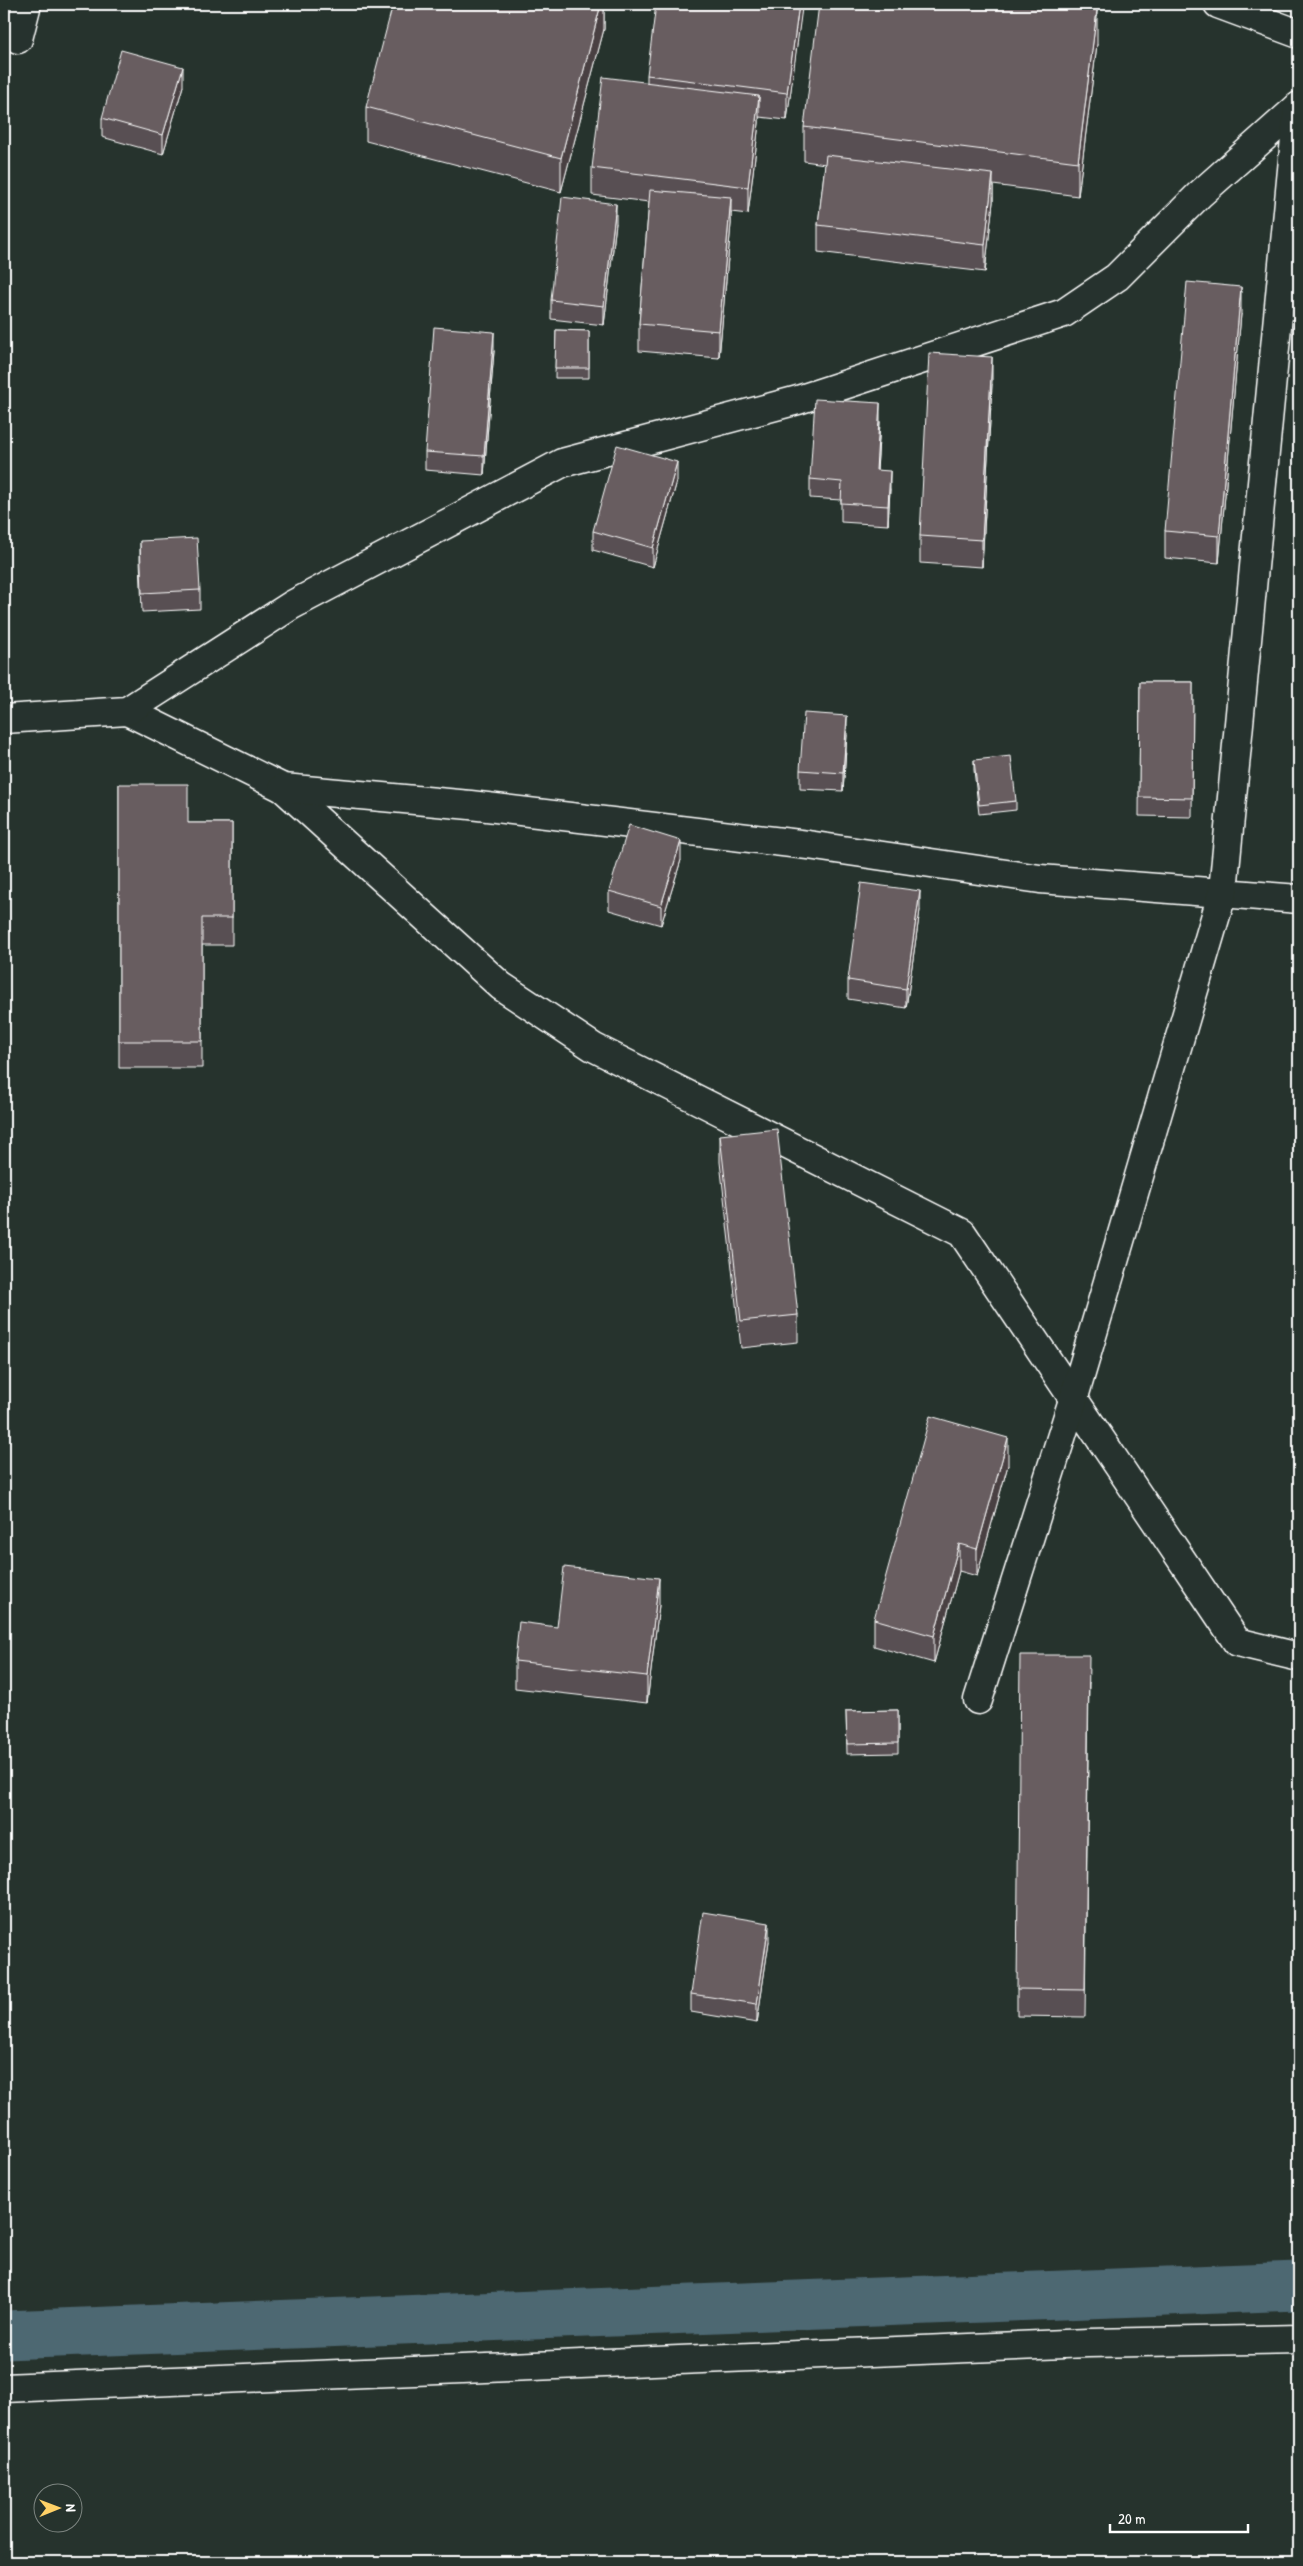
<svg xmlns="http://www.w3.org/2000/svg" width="1303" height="2566" viewBox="0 0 1303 2566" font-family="'Patrick Hand',sans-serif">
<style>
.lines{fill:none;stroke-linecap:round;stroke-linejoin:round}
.canal{stroke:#4d6772;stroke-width:49}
.minor-casing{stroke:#fff;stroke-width:31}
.minor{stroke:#26332d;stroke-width:28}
.wall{fill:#595053;stroke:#fff}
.shaded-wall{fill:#494143;stroke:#fff}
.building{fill:#685d60;stroke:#fff}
</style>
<rect width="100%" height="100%" fill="#26332d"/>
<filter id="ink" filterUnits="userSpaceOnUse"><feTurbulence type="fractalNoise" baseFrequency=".02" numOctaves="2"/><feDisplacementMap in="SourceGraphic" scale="10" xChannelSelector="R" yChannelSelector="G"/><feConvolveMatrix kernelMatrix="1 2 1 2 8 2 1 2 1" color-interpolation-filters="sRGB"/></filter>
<g filter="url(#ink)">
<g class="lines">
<!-- canal -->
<path class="canal" d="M4 2335 1299 2286"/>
<defs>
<g id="minor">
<path d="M1218 4 1299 34"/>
<path d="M18 39 27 4"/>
<path d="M127 711 283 788 501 986 593 1047 962 1233 1237 1642 1299 1657"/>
<path d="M4 719 127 711 292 605 562 463 798 400 1064 313 1117 277 1199 195 1299 106"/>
<path d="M283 788 470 805 808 845 1040 879 1299 899"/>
<path d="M978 1700 1074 1397 1223 891 1298 107"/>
<path d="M4 2388 1088 2343 1299 2339"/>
</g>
</defs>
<!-- minor casing -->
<use href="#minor" class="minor-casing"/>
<!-- minor -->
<use href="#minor" class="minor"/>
</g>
<!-- wall -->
<g class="wall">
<path d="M604 4V29L561 192 366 141V107Z"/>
<path d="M802 4 787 120 759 117V123L748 214 731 212V224L719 358 639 351V324L649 202 592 195V168L647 83V75Z"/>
<path d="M1097 44 1078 196 993 185V202L985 272 818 252V225L825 164 804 161V127Z"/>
<path d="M183 86 163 154 102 137V118Z"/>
<path d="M616 223 604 325 551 319V300Z"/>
<path d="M1241 314 1219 563 1165 558V531Z"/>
<path d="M556 330 589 331V378H555Z"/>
<path d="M494 351 484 475 425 470V452Z"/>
<path d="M992 384 982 567 920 563V536Z"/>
<path d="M880 422 877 470 890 489 888 525 841 522V500L810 498V479Z"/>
<path d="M677 481 653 567 593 550V531Z"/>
<path d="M140 541 200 590V609L142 612 140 559Z"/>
<path d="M1140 682H1193L1192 817 1139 816Z"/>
<path d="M847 735 843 791 800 789V770Z"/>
<path d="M974 760 1016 801V810L979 814 974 770Z"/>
<path d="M119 784 188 823H232V945H202V1068H119Z"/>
<path d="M681 860 661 925 609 910V891Z"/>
<path d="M920 910 906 1008 848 999V980Z"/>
<path d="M720 1135 798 1315V1342L741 1348 720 1162Z"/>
<path d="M1008 1465 977 1576 959 1571 934 1663 874 1646V1619Z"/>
<path d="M659 1605 647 1703 515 1688V1661L557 1627Z"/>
<path d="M1089 1682 1085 2017 1017 2016V1989Z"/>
<path d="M898 1710V1753L847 1754 846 1711Z"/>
<path d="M769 1941 757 2023 691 2012V1994Z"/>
</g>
<!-- shaded-wall -->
<g class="shaded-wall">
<path d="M601 4H604V29L561 192V158Z"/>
<path d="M799 4H802V8L787 120V93Z"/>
<path d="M1097 10V44L1078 196V162Z"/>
<path d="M183 67V86L163 154V135Z"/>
<path d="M759 96V123L748 214V187Z"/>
<path d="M993 174V202L985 272V245Z"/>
<path d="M731 197V224L719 358V331Z"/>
<path d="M616 204V223L604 325V306Z"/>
<path d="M1241 287V314L1219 563V536Z"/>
<path d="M494 332V351L484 475V456Z"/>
<path d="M992 357V384L982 567V540Z"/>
<path d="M880 403V422L876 488V470Z"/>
<path d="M677 462V481L653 567V548Z"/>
<path d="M890 471V489L888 525V506Z"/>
<path d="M847 716V735L843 791V773Z"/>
<path d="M681 841V860L661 925V906Z"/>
<path d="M920 891V910L906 1008V989Z"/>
<path d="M1008 1438V1465L977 1576V1549Z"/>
<path d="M959 1544V1571L934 1663V1636Z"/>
<path d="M659 1578V1605L647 1703V1676Z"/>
<path d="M769 1923V1941L757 2023V2004Z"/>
</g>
<!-- building -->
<g class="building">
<path d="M393 4H601L561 158 366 107Z"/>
<path d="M656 4H799L787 93 647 75Z"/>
<path d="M819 4H1051L1097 10 1078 162 804 127Z"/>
<path d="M121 50 183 67 163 135 102 118Z"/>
<path d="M603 77 759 96 748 187 592 168Z"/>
<path d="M826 155 993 174 985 245 818 225Z"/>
<path d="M650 190 731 197 719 331 639 324Z"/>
<path d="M562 197 616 204 604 306 551 300Z"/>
<path d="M1187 282 1241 287 1219 536 1165 531Z"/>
<path d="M434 327 494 332 484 456 425 452Z"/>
<path d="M556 330 589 331V368H555Z"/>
<path d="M929 353 992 357 982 540 920 536Z"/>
<path d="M815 399 880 403 876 470 890 471 888 506 841 503 842 482 810 479Z"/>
<path d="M617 445 677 462 653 548 593 531Z"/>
<path d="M197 538 200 590 142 593 140 541Z"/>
<path d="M1140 682H1193L1192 798 1139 797Z"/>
<path d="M804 713 847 716 843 773 800 770Z"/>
<path d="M1011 756 1016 801 979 805 974 760Z"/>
<path d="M119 784H188V823H232V918H202V1041H119Z"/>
<path d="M629 825 681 841 661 906 609 891Z"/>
<path d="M861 883 920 891 906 989 848 980Z"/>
<path d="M777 1129 798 1315 741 1321 720 1135Z"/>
<path d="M930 1416 1008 1438 977 1549 959 1544 934 1636 874 1619Z"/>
<path d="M564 1567 659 1578 647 1676 515 1661 519 1622 557 1627Z"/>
<path d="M1020 1655H1089L1085 1990 1017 1989Z"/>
<path d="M898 1710V1743L847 1744 846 1711Z"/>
<path d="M703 1912 769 1923 757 2004 691 1994Z"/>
</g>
</g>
<!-- margin -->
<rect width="1303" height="2566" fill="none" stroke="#26332d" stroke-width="20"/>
<rect x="10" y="10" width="1283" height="2546" fill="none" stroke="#fff" stroke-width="2" filter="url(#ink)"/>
<!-- north arrow -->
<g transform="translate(58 2508) rotate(89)"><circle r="24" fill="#26332d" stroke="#7d8581"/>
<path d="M0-4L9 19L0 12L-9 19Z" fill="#ffd166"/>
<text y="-8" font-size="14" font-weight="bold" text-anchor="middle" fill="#ffffff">N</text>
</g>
<!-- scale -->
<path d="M1110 2524v8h138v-8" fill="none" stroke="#ffffff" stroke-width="2.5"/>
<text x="1118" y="2524" font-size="15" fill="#ffffff" stroke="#26332d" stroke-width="4" paint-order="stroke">20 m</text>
</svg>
